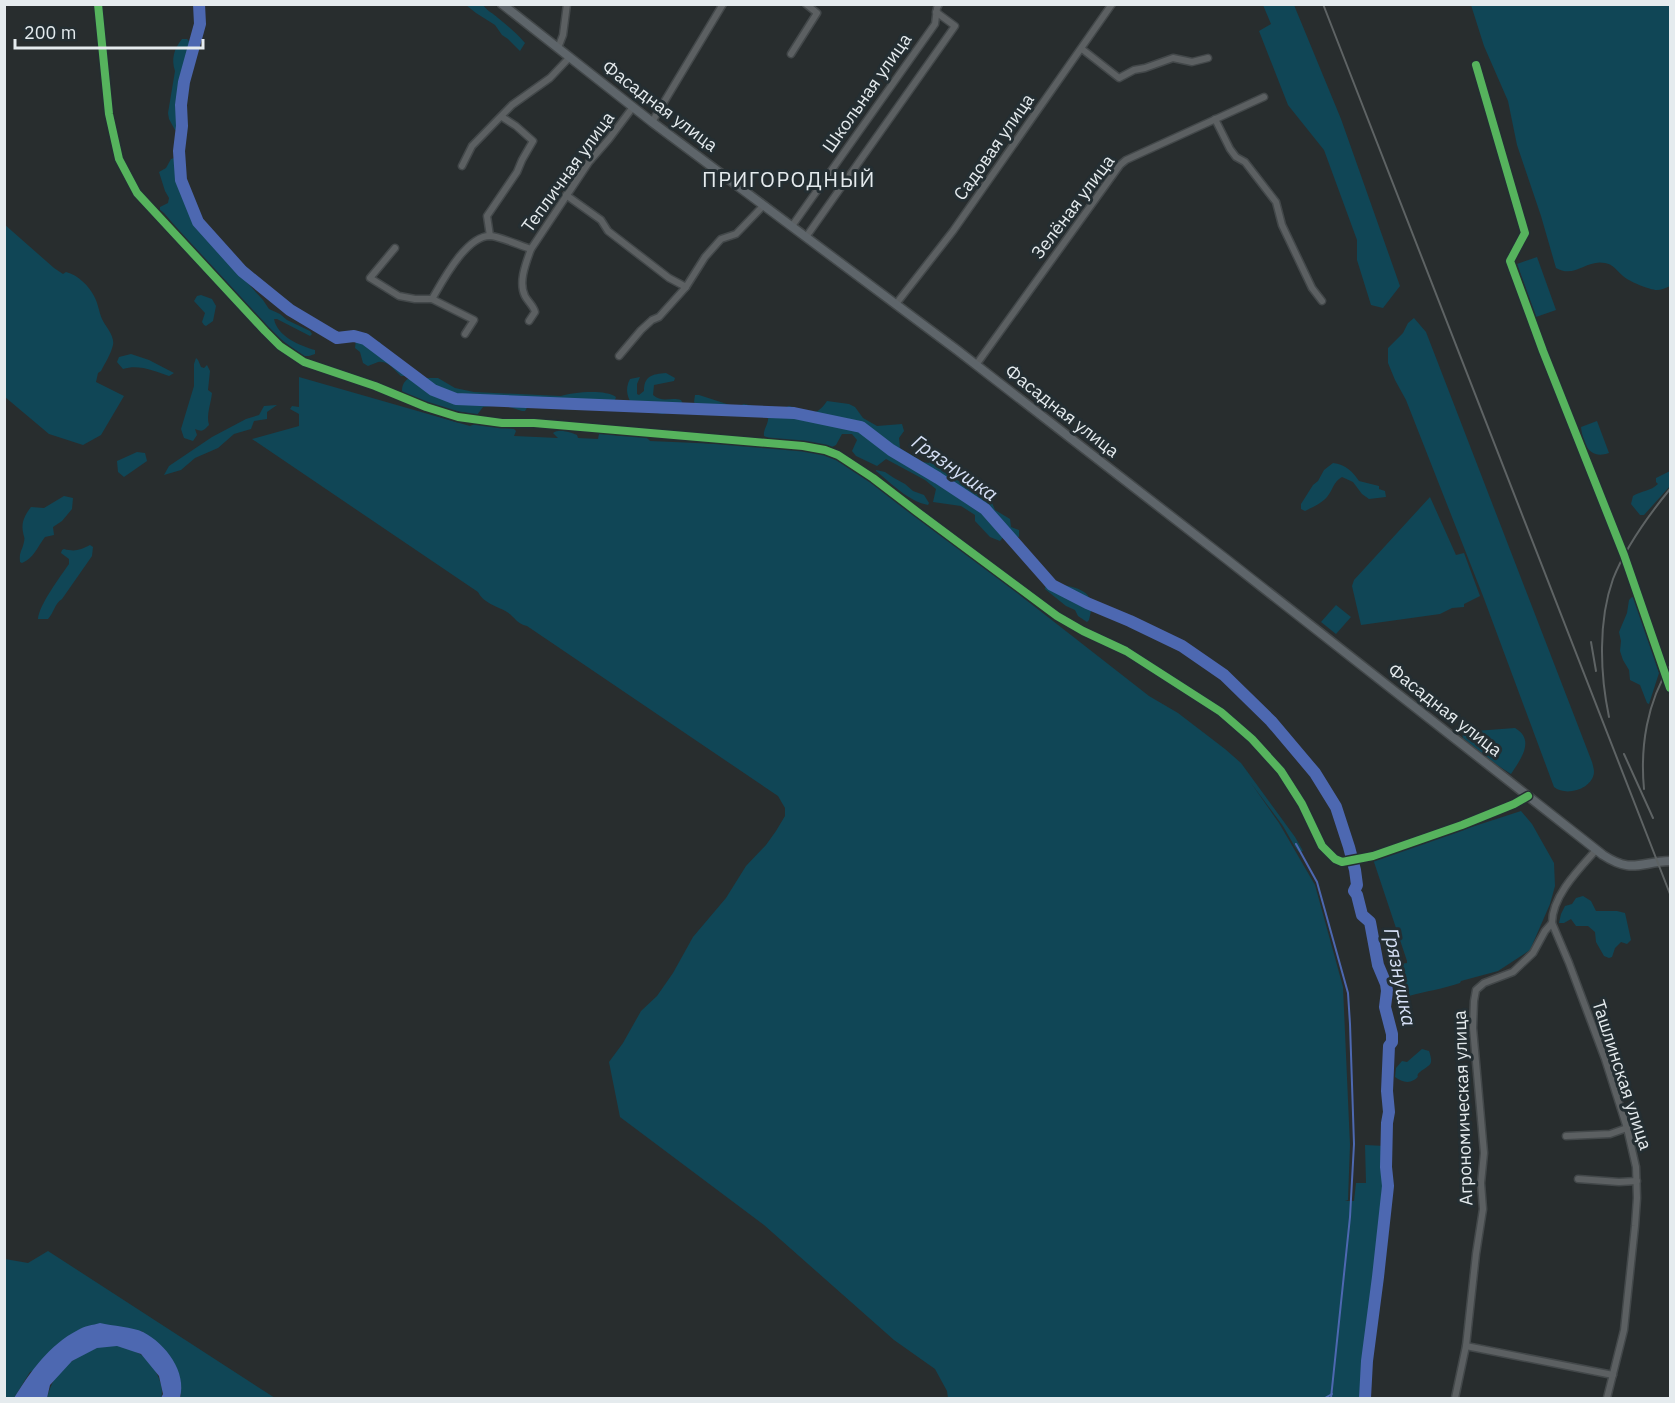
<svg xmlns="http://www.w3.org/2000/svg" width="1675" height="1403" viewBox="0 0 1675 1403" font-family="'IBM Plex Sans',sans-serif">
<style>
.green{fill:#104656}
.water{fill:#4d68b1}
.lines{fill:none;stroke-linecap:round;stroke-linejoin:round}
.stream{stroke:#4d68b1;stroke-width:2}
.river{stroke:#4d68b1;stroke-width:12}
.minor-casing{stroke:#43484a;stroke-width:9}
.secondary-casing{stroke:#43484a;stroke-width:11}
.minor{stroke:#5c6062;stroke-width:6}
.secondary{stroke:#5e656a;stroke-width:8}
.rail{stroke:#5e6364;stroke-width:2}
.cycleway-casing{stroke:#242e32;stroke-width:11}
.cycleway{stroke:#56b35d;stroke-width:8}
.labels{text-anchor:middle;stroke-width:6;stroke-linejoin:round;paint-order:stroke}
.street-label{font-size:18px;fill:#e5ebee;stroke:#242e32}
.water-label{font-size:20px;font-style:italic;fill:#d6e0f6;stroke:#242e32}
.quarter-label{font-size:21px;letter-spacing:1.5px;fill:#e5ebee;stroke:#242e32}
</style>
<rect width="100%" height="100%" fill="#282d2e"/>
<!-- green -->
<g class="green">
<path d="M466 5H483C487 11 493 13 498 18 508 26 517 34 525 43L520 51 508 39 502 35 495 25 476 13Z"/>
<path d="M1263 5H1294L1341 119 1400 286 1383 308 1371 305 1357 260V240L1324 150 1288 105 1259 31 1271 24Z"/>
<path d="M1471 5H1670V286C1666 288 1661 290 1657 290 1650 290 1628 281 1623 276 1617 271 1613 264 1605 263 1586 259 1575 279 1556 268L1541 216 1517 145 1508 101 1484 46Z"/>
<path d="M182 39H187L190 42 187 58 181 73 178 85 180 94 177 105 179 126 177 130H175L169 119 168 113 175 71C171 59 174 49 182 39Z"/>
<path d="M174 158 178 165 181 186 195 220 211 243 263 300 269 309 280 314 287 320 310 331 312 334 310 336 277 319H274C277 336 300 346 315 350V354L309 356H303L275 335 251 309 228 289 164 213 160 210V207L168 203 169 198 165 191 159 172 166 168 171 159Z"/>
<path d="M4 224 54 268 63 274 66 272C78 275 89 286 94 296 98 303 99 312 102 319 105 326 115 336 113 345 111 354 105 363 101 371L98 373 96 382 124 396 101 435 83 445 49 434 5 397Z"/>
<path d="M1537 257 1556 310 1536 317 1517 264Z"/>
<path d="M201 295 212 299 216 306 213 321 206 326 204 325 202 322 205 313 194 301 197 296Z"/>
<path d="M1414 318 1426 332 1592 762C1593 766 1594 769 1594 772 1593 789 1566 797 1554 787L1483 596 1406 400 1395 380 1388 363V348L1403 333 1408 323Z"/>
<path d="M360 336 366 337 370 341 380 342 384 352 402 361 407 371 405 376H401C394 370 388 360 378 362 375 363 371 365 368 366L363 363 360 352 355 348 356 339Z"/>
<path d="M131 354 149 360 174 373 169 376C154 371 139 364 123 369L117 362 119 357Z"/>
<path d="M196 358 198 360 201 367 204 368 207 365 210 371 208 390 212 393C211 404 206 414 209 425 203 431 203 432 195 429L197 435 193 441 184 438 181 429 194 386V364Z"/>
<path d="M666 373 675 378 674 381 654 385 653 395C662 403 670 397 681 400L683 404 681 411 662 414 634 408C628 399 624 390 630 379L640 377 637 384V394L639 395 644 391C644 376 652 374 666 373Z"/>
<path d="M412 376 419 378H438L455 388 474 392 561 396C573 392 606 389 616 397L614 403C589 414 558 408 531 407L527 408 525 411H522L503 405 483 407 477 415 424 405 403 396C400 387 404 380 412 376Z"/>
<path d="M299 377 470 426 475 424 514 429 516 431 514 436 558 438 553 433C559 428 570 432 577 435L578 438 598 439 599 434C607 432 615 436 623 436 633 436 644 433 650 441L743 445 819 452 829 455 842 462 879 487 975 560 1005 581 1010 587 1019 593 1021 596 1149 696 1178 713 1225 749 1241 763 1295 837 1303 851 1299 852 1295 847 1283 826 1251 783 1279 823 1315 885 1343 987 1350 1145 1348 1200 1345 1201H1354L1356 1183H1366L1365 1145 1385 1146 1376 1274 1362 1398H948L947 1391 935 1369 894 1340 764 1225 620 1117 609 1062 623 1043 641 1011 657 996 673 973 693 937 726 898 746 866 766 845 776 831 785 816V808L778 796 527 626C516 623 515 617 507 612 497 606 483 603 478 592L252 439 299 426V414L290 409 292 406 299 407Z"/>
<path d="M695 395H699L736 407 744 404 769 409 772 406C778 410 783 409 789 406L792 407 794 412C809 415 818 415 827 401L849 404 855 407 863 418 877 426 902 424 904 431 899 438 900 448 923 462 929 463 936 454 941 456 944 468H952L955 479 963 483 969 480H976L975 488 980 490 986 488 995 510 1010 519 1011 527 1019 530V537L1005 535 1000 541 990 537 975 521V515L961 506 933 502 936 489 925 480 886 459 877 466 856 456 852 451 857 440 852 434H842L836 445 830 448 802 442 773 440 764 436C763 429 769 424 768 417L746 414 738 415 713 414 709 413 706 407 702 404 697 406 694 402Z"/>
<path d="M277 405 267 412V419L254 421 251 429 234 434 218 448 195 458 181 470 164 475 169 466 212 437 246 419 259 415 264 406Z"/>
<path d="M1597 421 1609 453C1589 460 1583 444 1581 427Z"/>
<path d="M137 452 145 453 147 461 124 477 118 472 117 461Z"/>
<path d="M1333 463C1345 464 1353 472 1359 481L1379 486V489L1385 491 1386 497 1369 499 1362 494 1353 482 1342 477C1333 482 1333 490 1327 497 1322 503 1313 507 1305 511L1301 509V504L1313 485 1318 481 1324 470Z"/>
<path d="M876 470 885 472 894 478 905 484 913 491 924 495 929 503 928 505C908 501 891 483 876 471Z"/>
<path d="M1670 471V486L1644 515H1640L1631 504 1633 496C1641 491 1651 491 1658 484L1656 482V478Z"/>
<path d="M64 496 73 498 72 509 62 521 53 527 54 535 45 537C38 546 33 559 22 563L20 562C19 552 22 551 24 542 25 536 24 538 23 532 21 522 25 515 31 507L44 508Z"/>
<path d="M1430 497 1456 555 1464 553 1480 596 1464 604V607L1452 608 1440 614 1361 625 1352 586 1354 580Z"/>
<path d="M90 545 93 547 92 556 62 599C54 604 54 613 48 619H38C39 605 60 577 69 564V559L61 553 62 550 64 549C75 552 80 550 90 545Z"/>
<path d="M1046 583C1059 585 1086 585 1091 601 1093 606 1090 615 1089 620L1087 622 1078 616 1075 610 1066 606 1045 589Z"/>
<path d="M1632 597 1635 598 1638 602 1659 673 1649 704 1647 703 1640 685 1630 680 1629 670 1623 660 1620 651 1621 641 1619 632 1627 613 1629 600Z"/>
<path d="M1336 605 1351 617 1336 634 1321 622Z"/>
<path d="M1515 728C1536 740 1520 760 1511 774L1497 765 1463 738 1462 732Z"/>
<path d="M1521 811 1532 824 1554 863 1555 886 1550 904 1530 950 1498 971 1461 981 1460 983C1443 989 1426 991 1409 996V993H1405C1396 982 1395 977 1401 964L1407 963V961L1373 859Z"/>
<path d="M1583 896 1591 901 1596 911H1617L1625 913 1631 940 1627 944 1621 942 1615 948 1612 957 1609 958 1604 956 1596 942 1595 932 1588 926H1576L1571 919 1564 923H1559L1561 914 1565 906 1572 904 1576 898Z"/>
<path d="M1422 1049 1429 1051C1434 1066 1430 1064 1420 1072 1414 1077 1422 1075 1414 1080 1407 1084 1401 1081 1395 1077L1396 1068 1402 1061 1407 1062Z"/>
<path d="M48 1251 275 1398H180L181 1394 142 1331 30 1372 14 1398H5V1259L28 1263Z"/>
<path d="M108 1342C118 1346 131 1349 140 1354 152 1361 166 1385 161 1398H47C56 1363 79 1357 108 1342Z"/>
</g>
<!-- water -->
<path class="water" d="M100 1323C112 1326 133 1327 143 1332 166 1344 187 1372 180 1398H161L163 1394 159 1376 141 1354 117 1346 97 1348 72 1361 50 1385 47 1398H14C31 1371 49 1345 78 1330 84 1326 93 1325 100 1323Z"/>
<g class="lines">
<!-- stream -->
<g class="stream">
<path d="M1296 844 1317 882 1348 993 1350 1024 1354 1144 1350 1217 1331 1398"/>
<path d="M1325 1398 1332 1394"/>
</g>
<!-- river -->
<path class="river" d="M199 4 200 24 184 82 181 105 182 126 179 151 181 180 198 222 242 271 290 310 337 338 354 336 365 339 433 390 456 399 794 413 861 427 891 450 938 478 985 509 1052 585 1087 603 1130 621 1182 646 1224 675 1271 721 1315 773 1336 807 1349 847 1355 870 1357 885 1354 891 1357 895 1362 915 1370 922 1378 965 1386 984 1387 991 1385 1007 1392 1034V1042L1389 1046 1387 1091 1389 1112 1387 1123 1386 1167 1388 1186 1378 1277 1367 1361 1365 1398"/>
<defs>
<g id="minor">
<path d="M98 4 109 114 119 159 137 193 265 331 280 346 304 362 375 386 426 407 458 417 502 423H534L803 446 825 450 838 455 873 478 916 511 1057 616 1083 631 1126 651 1221 712 1252 739 1281 771 1302 804 1322 846 1335 859 1342 862 1373 856 1462 825 1514 804 1528 796"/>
<path d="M558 48 563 35 567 4"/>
<path d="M1082 49 1119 78 1134 70 1145 68 1173 58 1192 62 1208 58"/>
<path d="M791 54 817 13 806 4"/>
<path d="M1476 65 1525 233 1510 261 1543 351 1624 555 1670 688"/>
<path d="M1215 119 1230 149 1236 157 1245 162 1276 202 1282 225 1312 288 1322 301"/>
<path d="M652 122 723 4"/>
<path d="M462 166 472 146 512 105 550 78 569 58"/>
<path d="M566 195 601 220 608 231 669 278 686 287"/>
<path d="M792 226 935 24 937 8 939 4"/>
<path d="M490 236 487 216 517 172 522 160 533 141 516 126 502 117"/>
<path d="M806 237 955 26 936 12"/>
<path d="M395 248 370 278 399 296 415 299H432L474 320 465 334"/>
<path d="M432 299C442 282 467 234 491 236 501 237 521 246 531 249"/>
<path d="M896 304 953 231 1112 4"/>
<path d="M529 321 535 312C533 305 528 302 525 296 518 282 526 263 531 249L589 162 609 139 633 107"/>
<path d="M619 356 641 330 652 320 659 317 686 287 705 257 721 239 736 234 763 206"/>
<path d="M976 365 1120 165 1126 160 1264 97"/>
<path d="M1596 850C1579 869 1552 896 1552 923L1569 963 1605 1059 1627 1128 1636 1167 1637 1198 1635 1226 1624 1330 1607 1398"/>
<path d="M1566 1136 1610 1134 1627 1128"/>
<path d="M1578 1179 1619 1182 1637 1181"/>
<path d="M1466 1346 1613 1375"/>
<path d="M1455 1398 1466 1346 1476 1254 1483 1209 1481 1183 1484 1153 1473 1028 1474 1001 1476 990 1484 983 1513 972 1533 953 1545 931 1552 923"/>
</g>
<path id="secondary" d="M502 4 652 122 957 350 1225 558 1603 855C1632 874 1640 862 1670 861"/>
</defs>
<!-- minor casing -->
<use href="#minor" class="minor-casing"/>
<!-- secondary casing -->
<use href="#secondary" class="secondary-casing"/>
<!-- minor -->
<use href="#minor" class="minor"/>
<!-- secondary -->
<use href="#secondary" class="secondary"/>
<!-- rail -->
<g class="rail">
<path d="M1323 4 1670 894"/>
<path d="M1591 642 1596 671"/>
<path d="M1609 717C1600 674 1598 621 1613 579 1626 546 1648 516 1670 489"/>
<path d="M1624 754 1653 818"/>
<path d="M1644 789C1640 747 1647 702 1670 666"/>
</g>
<defs>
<g id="cycleway">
<path d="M98 4 109 114 119 159 137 193 265 331 280 346 304 362 375 386 426 407 458 417 502 423H534L803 446 825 450 838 455 873 478 916 511 1057 616 1083 631 1126 651 1221 712 1252 739 1281 771 1302 804 1322 846 1335 859 1342 862 1373 856 1462 825 1514 804 1528 796"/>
<path d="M1476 65 1525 233 1510 261 1543 351 1624 555 1670 688"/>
</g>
</defs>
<!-- cycleway casing -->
<use href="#cycleway" class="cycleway-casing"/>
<!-- cycleway -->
<use href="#cycleway" class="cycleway"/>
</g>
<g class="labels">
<!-- street labels -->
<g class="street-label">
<text transform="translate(867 93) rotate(-55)" y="6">Школьная улица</text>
<text transform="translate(660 106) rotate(37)" y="6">Фасадная улица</text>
<text transform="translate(994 147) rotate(-55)" y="6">Садовая улица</text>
<text transform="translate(568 172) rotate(-54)" y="6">Тепличная улица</text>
<text transform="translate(1073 207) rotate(-53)" y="6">Зелёная улица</text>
<text transform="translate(1062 411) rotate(38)" y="6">Фасадная улица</text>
<text transform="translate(1445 710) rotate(38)" y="6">Фасадная улица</text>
<text transform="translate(1622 1075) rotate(72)" y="6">Ташлинская улица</text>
<text transform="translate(1463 1108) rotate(-92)" y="6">Агрономическая улица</text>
</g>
<!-- water labels -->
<g class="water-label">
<text transform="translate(955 468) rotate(35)" y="7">Грязнушка</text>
<text transform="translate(1400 977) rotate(79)" y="7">Грязнушка</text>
</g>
<!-- quarter labels -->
<g class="quarter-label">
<text x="789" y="187">ПРИГОРОДНЫЙ</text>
</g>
</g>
<!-- border -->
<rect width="1675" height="1403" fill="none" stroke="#e5ebee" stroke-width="12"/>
<!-- scale -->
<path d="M15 39v9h188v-9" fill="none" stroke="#e5ebee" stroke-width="3"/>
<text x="24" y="39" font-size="18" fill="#e5ebee" stroke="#242e32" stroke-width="4.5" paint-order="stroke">200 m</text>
</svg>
